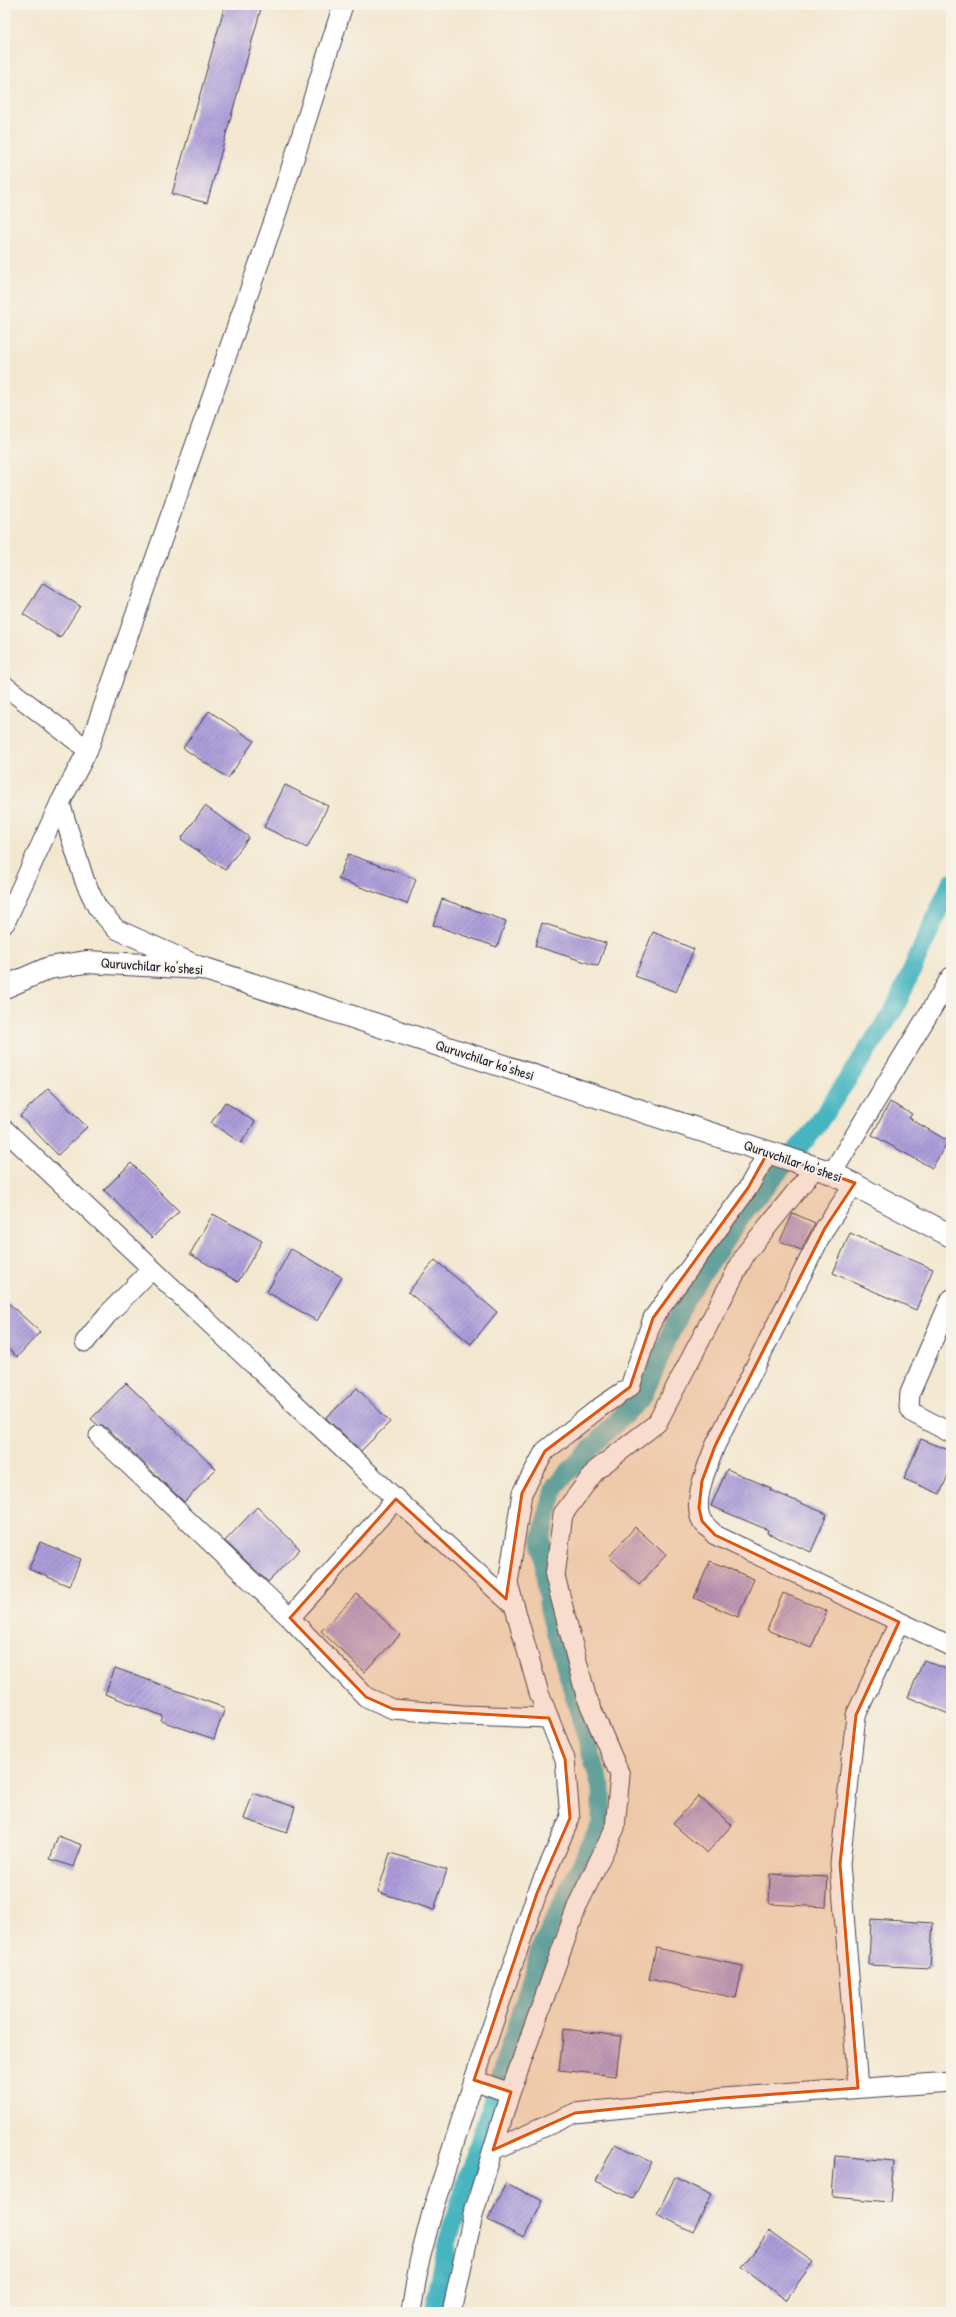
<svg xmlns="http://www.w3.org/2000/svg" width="956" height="2317" viewBox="0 0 956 2317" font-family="'Patrick Hand',sans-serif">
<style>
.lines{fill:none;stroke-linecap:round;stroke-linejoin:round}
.canal{stroke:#46b5c0;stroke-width:19}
.building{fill:url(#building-hatch)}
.minor-casing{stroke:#414051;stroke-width:21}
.major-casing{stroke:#414051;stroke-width:24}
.minor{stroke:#fff;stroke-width:19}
.major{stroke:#fff;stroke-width:22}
.marked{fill:#de560e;fill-opacity:0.2;stroke:#de560e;stroke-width:3;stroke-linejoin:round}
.labels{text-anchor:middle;stroke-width:3.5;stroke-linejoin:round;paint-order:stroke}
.street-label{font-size:14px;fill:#22223b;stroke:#f7f3e8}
</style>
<defs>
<pattern id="building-hatch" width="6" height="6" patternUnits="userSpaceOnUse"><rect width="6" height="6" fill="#ac9dda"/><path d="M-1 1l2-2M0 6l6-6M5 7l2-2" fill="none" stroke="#8c80b2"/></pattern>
</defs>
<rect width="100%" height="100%" fill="#f7f3e8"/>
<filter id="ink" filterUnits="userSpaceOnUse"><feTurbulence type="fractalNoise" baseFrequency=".025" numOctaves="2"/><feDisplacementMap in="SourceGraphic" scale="8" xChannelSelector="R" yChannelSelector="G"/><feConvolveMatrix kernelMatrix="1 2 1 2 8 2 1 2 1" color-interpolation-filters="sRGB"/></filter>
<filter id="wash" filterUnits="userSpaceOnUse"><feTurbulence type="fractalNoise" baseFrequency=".012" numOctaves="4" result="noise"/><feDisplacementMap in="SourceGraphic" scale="16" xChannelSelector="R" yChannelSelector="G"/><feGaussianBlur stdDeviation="0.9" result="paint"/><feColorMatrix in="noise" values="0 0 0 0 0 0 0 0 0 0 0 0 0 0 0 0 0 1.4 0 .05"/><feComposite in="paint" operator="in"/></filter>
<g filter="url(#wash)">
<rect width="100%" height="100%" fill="#f3e7d0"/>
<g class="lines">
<!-- canal -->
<path class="canal" d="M434 2312 447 2243 542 1945 601 1824V1787L549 1610 541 1539 555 1486 617 1421 642 1398 685 1300 745 1211 813 1131 894 1010 951 883"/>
</g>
<g id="blocks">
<!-- building -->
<g class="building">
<path d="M225 5H262L207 203 172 194Z"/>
<path d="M43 583 80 606 60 638 23 614Z"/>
<path d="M209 711 254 741 228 778 183 748Z"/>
<path d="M285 785 328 806 307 848 264 827Z"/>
<path d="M205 806 249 837 225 870 181 839Z"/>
<path d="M348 854 416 879 407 904 338 879Z"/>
<path d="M442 899 506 921 497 947 433 925Z"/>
<path d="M542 923 606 943 598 966 535 946Z"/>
<path d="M653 932 694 949 676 992 635 976Z"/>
<path d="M48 1088 87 1127 58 1155 20 1116Z"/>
<path d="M225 1102 255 1122 241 1143 211 1123Z"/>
<path d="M890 1102 912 1114 909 1118 948 1141 932 1168 872 1135Z"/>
<path d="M131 1163 179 1211 152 1238 104 1190Z"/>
<path d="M793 1213 815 1223 801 1250 780 1241Z"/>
<path d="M213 1214 262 1241 238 1282 190 1254Z"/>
<path d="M850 1233 933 1269 916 1310 833 1273Z"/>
<path d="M291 1249 342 1277 317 1321 267 1292Z"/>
<path d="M435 1260 497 1312 471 1344 408 1292Z"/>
<path d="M5 1300 40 1332 17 1357 5 1346Z"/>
<path d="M126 1383 216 1469 184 1502 107 1428 98 1425 91 1419Z"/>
<path d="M357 1388 390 1422 361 1451 326 1418Z"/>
<path d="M921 1439 951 1451V1468L940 1494 904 1479Z"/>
<path d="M727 1469 771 1488 770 1490 827 1514 811 1552 767 1533 768 1530 711 1506Z"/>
<path d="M257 1507 300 1549 268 1582 225 1541Z"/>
<path d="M635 1527 666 1555 639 1585 609 1557Z"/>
<path d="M40 1542 81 1559 69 1586 29 1569Z"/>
<path d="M710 1561 754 1579 738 1617 694 1598Z"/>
<path d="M783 1593 827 1611 811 1648 767 1630Z"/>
<path d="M357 1594 400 1635 364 1672 321 1631Z"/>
<path d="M924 1660 951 1671V1715L908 1697Z"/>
<path d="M115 1668 225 1708 214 1739 161 1721 163 1716 105 1694Z"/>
<path d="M253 1793 295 1807 287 1833 244 1819Z"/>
<path d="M698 1796 732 1825 707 1853 673 1824Z"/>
<path d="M58 1836 82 1845 74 1867 50 1859Z"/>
<path d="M390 1853 447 1870 434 1910 378 1892Z"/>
<path d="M770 1874 828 1877 826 1907 769 1904Z"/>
<path d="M871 1919 933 1923 930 1968 869 1965Z"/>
<path d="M656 1948 743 1966 736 1998 649 1979Z"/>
<path d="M564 2029 621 2036 616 2076 559 2070Z"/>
<path d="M615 2144 652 2162 633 2199 596 2181Z"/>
<path d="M835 2156 894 2161 890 2202 832 2197Z"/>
<path d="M675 2177 712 2195 693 2232 657 2214Z"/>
<path d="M506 2183 543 2201 524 2238 488 2220Z"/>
<path d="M769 2231 813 2262 786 2300 742 2268Z"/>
</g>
</g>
</g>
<g filter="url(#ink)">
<use href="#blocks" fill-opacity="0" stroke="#414051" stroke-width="1"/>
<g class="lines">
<defs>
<g id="minor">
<path d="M5 686 88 750"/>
<path d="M60 803 85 882 97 907 116 929 199 966"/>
<path d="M5 923 60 803 88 750 276 215 343 5"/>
<path d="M5 1130 396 1499 515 1607"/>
<path d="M832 1173 951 977"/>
<path d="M855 1183 825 1228 715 1446C708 1465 691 1502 702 1521 705 1526 711 1530 715 1535L951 1646"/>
<path d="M951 1299 910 1393 909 1407 913 1413 951 1433"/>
<path d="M85 1342 107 1315 152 1269"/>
<path d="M99 1436 290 1618 366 1697 393 1709 462 1715 549 1718"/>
<path d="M290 1618 396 1499"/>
<path d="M474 2080 510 2093"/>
<path d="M858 2088 840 1864 856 1715 899 1622"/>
<path d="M493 2150 575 2113 722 2098 951 2082"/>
<path d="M411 2312 419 2263 433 2209 474 2080 537 1893 570 1818 565 1759 539 1693 508 1583 522 1493 545 1451 599 1408 630 1387 653 1318 748 1188 768 1152"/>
<path d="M452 2312 473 2215 510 2093 578 1904 615 1828 620 1775 586 1696 555 1576 563 1514 596 1470 657 1423 746 1253 815 1168"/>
</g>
<path id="major" d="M5 987 49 968 86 962 202 968 832 1173 951 1236"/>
</defs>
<!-- minor casing -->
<use href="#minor" class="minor-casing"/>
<!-- major casing -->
<use href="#major" class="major-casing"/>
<!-- minor -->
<use href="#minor" class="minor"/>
<!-- major -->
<use href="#major" class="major"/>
</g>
</g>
<!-- marked area -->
<path class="marked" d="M768 1152 855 1183 825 1228 715 1446 702 1481 699 1508 702 1521 715 1535 899 1622 856 1715 840 1864 858 2088 722 2098 575 2113 493 2150 511 2092 474 2080 537 1893 570 1818 565 1759 549 1718 393 1709 366 1697 290 1618 396 1499 506 1599 522 1493 545 1451 630 1387 653 1318 748 1188Z"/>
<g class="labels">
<!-- street labels -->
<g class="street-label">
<text transform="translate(152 966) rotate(4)" y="5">Quruvchilar ko'shesi</text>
<text transform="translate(485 1060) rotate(18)" y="5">Quruvchilar ko'shesi</text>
<text transform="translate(793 1161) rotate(19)" y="5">Quruvchilar ko'shesi</text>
</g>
</g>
<!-- margin -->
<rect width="956" height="2317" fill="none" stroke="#f7f3e8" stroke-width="20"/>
</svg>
